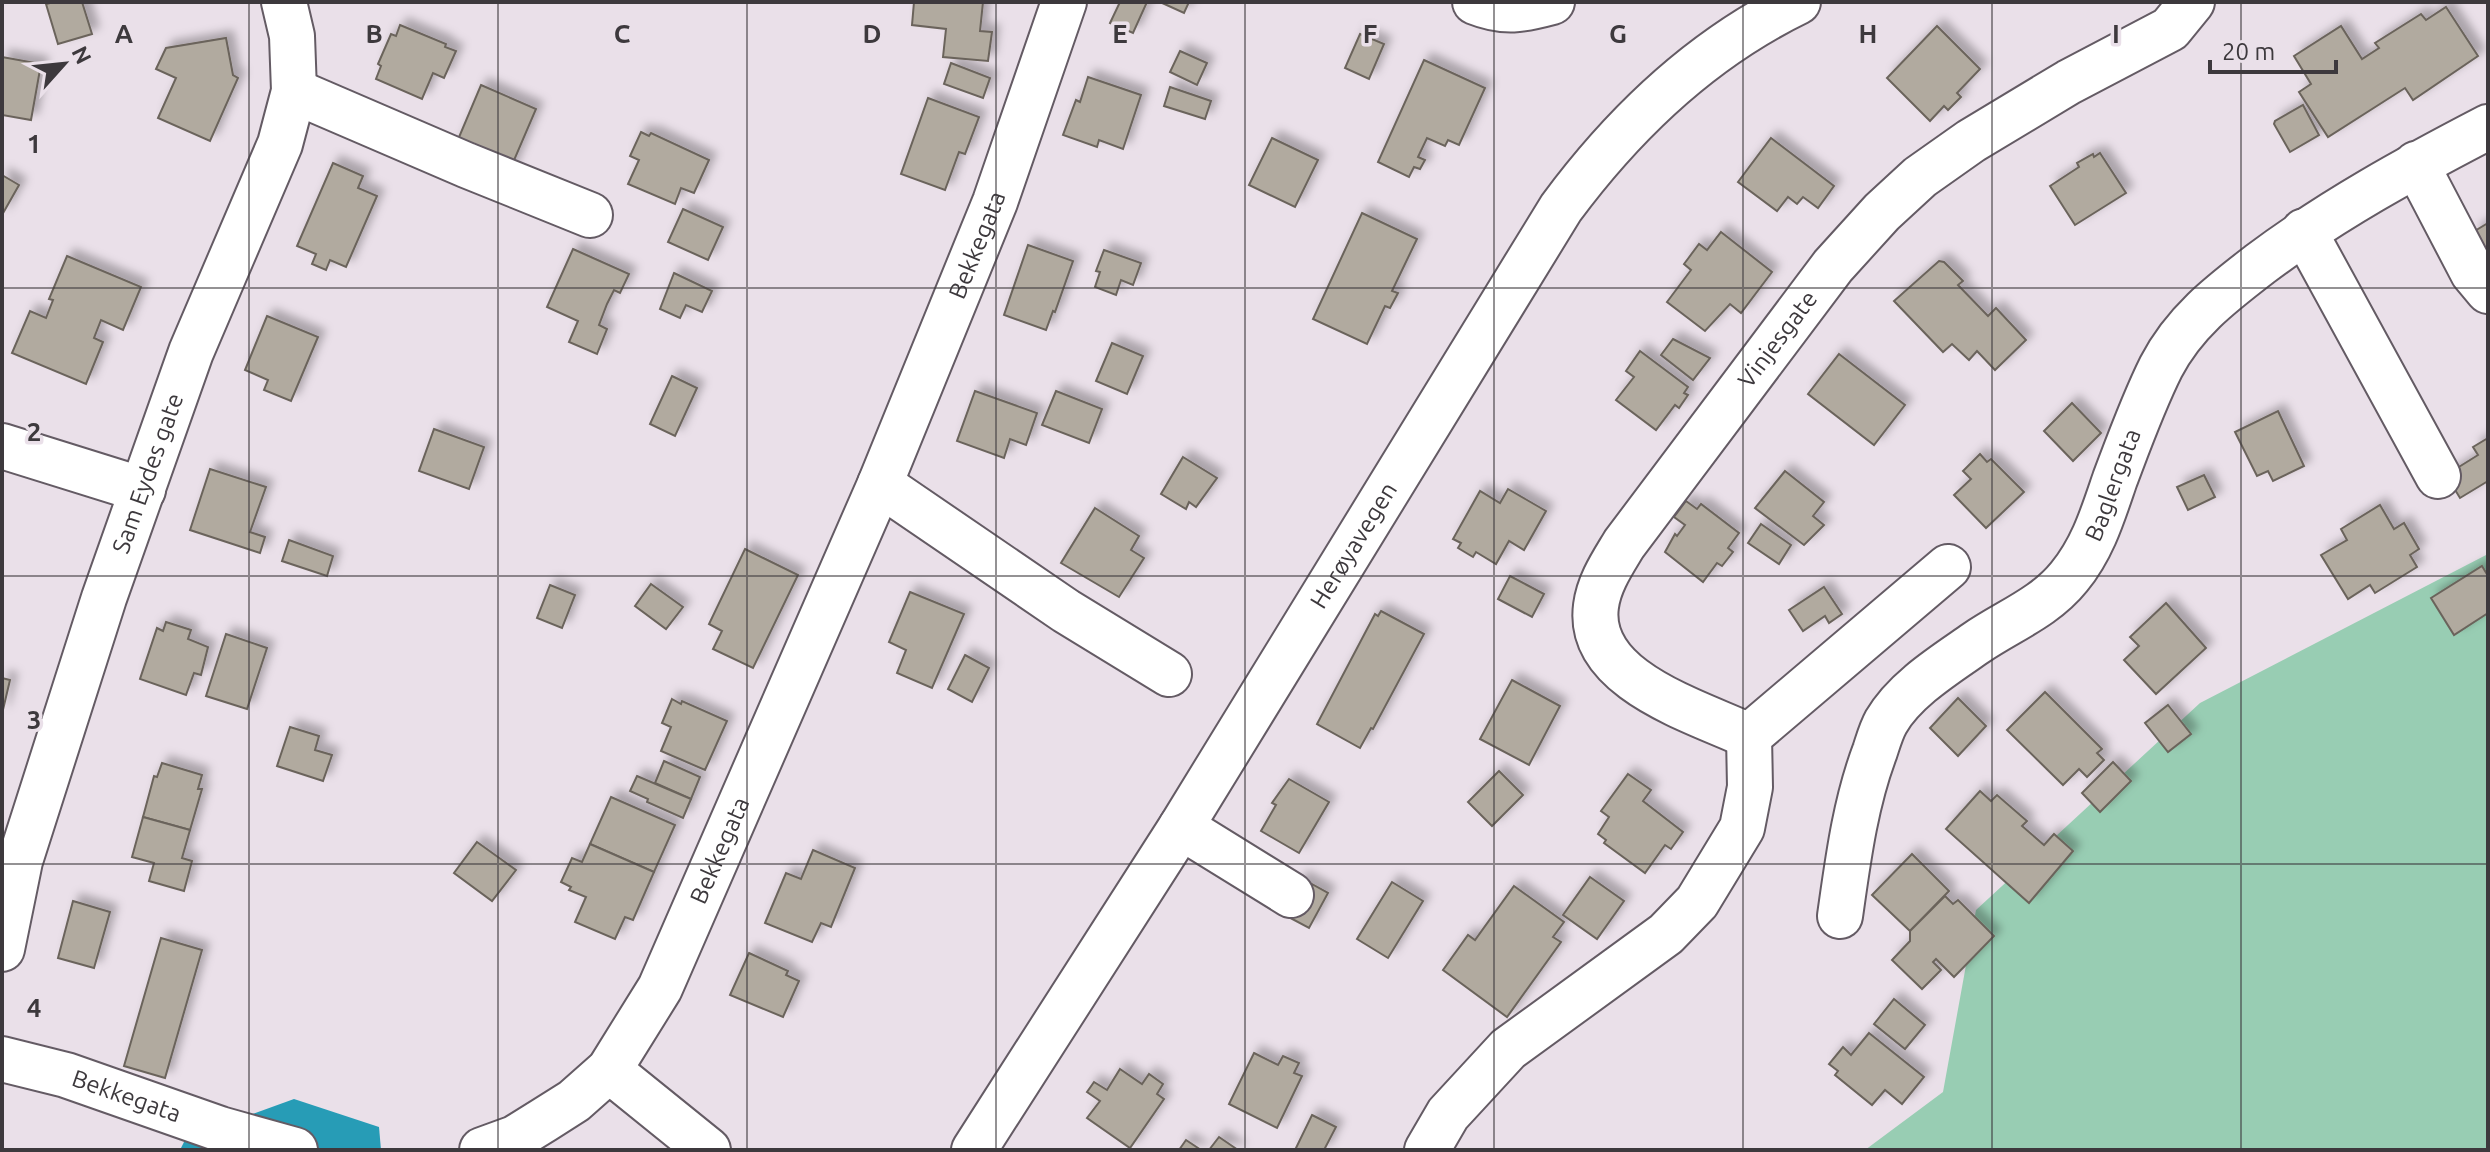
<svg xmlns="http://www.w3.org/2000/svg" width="2490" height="1152" viewBox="0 0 2490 1152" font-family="Ubuntu,sans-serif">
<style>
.green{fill:#98cdb3}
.water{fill:#279cb6}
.building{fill:#b1aa9f;stroke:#6b645b;stroke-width:2;filter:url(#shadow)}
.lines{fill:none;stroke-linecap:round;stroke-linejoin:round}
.minor-casing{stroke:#645b64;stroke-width:48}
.highway-casing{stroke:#645b64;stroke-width:48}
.minor{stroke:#fff;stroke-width:44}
.highway{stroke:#fff;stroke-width:44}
.grid{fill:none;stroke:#3d393d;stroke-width:2;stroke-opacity:0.55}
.labels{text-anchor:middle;stroke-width:7;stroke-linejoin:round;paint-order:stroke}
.street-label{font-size:24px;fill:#3d393d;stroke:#eae0e9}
.grid-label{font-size:26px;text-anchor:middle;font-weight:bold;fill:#3d393d;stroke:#eae0e9;stroke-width:7;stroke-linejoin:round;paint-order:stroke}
</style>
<defs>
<filter id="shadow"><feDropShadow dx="7" dy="-7" stdDeviation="4" flood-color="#0004"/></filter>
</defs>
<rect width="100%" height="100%" fill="#eae0e9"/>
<!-- green -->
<path class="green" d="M2488 554V1150H1865L1943 1092 1976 910 2200 703Z"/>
<!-- water -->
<path class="water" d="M294 1099 379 1127 381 1150H180L186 1138Z"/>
<!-- building -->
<g class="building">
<path d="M54 2H82L92 34 58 44 46 4Z"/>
<path d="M914 2H983L980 31 992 32 988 61 943 57 946 29 912 25Z"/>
<path d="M1120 2H1147L1133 33 1110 23Z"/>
<path d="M1160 2H1189L1184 13Z"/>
<path d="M2446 7 2478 56 2413 100 2405 88 2328 137 2299 92 2311 84 2294 56 2341 26 2362 59 2379 48 2375 43 2421 14 2426 20Z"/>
<path d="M400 25 446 44 445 47 456 51 444 78 433 73 422 99 376 79 381 66 378 64 391 34 396 36Z"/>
<path d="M1937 26 1980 69 1957 93 1961 97 1948 110 1944 106 1930 121 1887 78Z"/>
<path d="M1360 34 1384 44 1369 79 1345 68Z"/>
<path d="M226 38 233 75 238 78 210 141 158 118 176 78 156 69 166 48Z"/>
<path d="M1180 51 1207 63 1197 85 1170 72Z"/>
<path d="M2 57 41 64 31 120 2 115Z"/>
<path d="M1424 60 1485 88 1459 145 1448 140 1445 146 1427 138 1418 157 1425 160 1420 169 1414 167 1409 177 1378 162Z"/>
<path d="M951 63 990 78 983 98 944 84Z"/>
<path d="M1088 77 1141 95 1123 149 1099 140 1097 147 1063 135 1076 100 1080 102Z"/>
<path d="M481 85 536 109 509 172 454 149Z"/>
<path d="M1170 87 1211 101 1205 119 1164 106Z"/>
<path d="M928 98 979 117 965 154 959 152 945 190 901 174Z"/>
<path d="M2303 105 2319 135 2290 152 2274 124 2275 121Z"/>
<path d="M641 132 649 136 651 133 709 160 694 193 681 188 675 204 628 184 639 160 630 156Z"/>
<path d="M1272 138 1318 160 1295 207 1249 185Z"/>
<path d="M1771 138 1834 186 1818 208 1803 197 1797 204 1788 197 1777 211 1738 182Z"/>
<path d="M2100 153 2126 193 2075 225 2050 186 2079 167 2077 163 2093 154 2094 157Z"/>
<path d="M333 163 363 176 358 188 377 196 346 267 330 260 326 270 312 264 316 254 297 246Z"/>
<path d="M2 175 19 185 2 215Z"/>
<path d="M683 209 723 227 708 260 668 242Z"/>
<path d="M1362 213 1417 239 1392 291 1398 293 1390 308 1385 306 1367 344 1313 319Z"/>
<path d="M2488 223V259L2473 232Z"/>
<path d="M1721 232 1772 272 1741 313 1730 304 1705 331 1667 302 1691 270 1684 264 1699 244 1707 250Z"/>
<path d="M1028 245 1073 261 1055 312 1053 311 1046 330 1004 315Z"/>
<path d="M573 249 629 274 620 293 614 290 607 304 599 325 607 329 597 354 569 342 578 321 547 307Z"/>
<path d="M1104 250 1141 263 1133 285 1121 280 1116 295 1095 287 1100 272 1096 271Z"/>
<path d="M67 256 141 287 123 330 101 320 94 338 103 342 86 384 12 353 30 311 46 318 53 300 49 299Z"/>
<path d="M1939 261 1944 262 1963 281 1958 285 1988 316 1996 308 2026 340 1995 370 1977 351 1969 360 1952 344 1943 352 1894 301Z"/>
<path d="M674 273 712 291 702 312 686 305 680 318 660 309Z"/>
<path d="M267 316 318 337 291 401 264 390 268 380 245 370Z"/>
<path d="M1673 339 1710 358 1693 380 1661 355Z"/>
<path d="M1112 343 1143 356 1127 394 1096 381Z"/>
<path d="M1640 351 1688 387 1684 393 1688 395 1679 408 1675 405 1656 430 1616 400 1634 377 1626 371Z"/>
<path d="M1839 354 1905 405 1874 445 1808 394Z"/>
<path d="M672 376 697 388 675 436 650 424Z"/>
<path d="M975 391 1037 413 1026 445 1010 439 1004 458 957 441Z"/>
<path d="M1056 391 1102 409 1089 443 1042 425Z"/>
<path d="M2072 403 2101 433 2073 461 2044 431Z"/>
<path d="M2278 411 2304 466 2273 481 2268 471 2257 476 2235 432Z"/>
<path d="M434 429 484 447 469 489 419 471Z"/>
<path d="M2488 438V481L2460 498 2446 475 2478 455 2473 447Z"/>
<path d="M1980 454 1987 462 1991 459 2024 492 1986 528 1954 495 1971 479 1963 471Z"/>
<path d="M1183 457 1217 478 1196 507 1189 502 1186 509 1161 494Z"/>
<path d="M210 469 266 487 250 532 265 537 260 553 190 530Z"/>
<path d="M1785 471 1824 502 1813 516 1824 525 1804 545 1755 508Z"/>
<path d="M2204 475 2215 497 2188 510 2177 487Z"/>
<path d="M1508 489 1546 511 1524 550 1509 541 1496 564 1476 552 1473 557 1458 548 1461 543 1453 539 1480 491 1500 503Z"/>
<path d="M1686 501 1697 509 1701 504 1739 533 1728 548 1733 552 1722 566 1717 563 1703 582 1665 552 1675 534 1677 536 1685 525 1674 517Z"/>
<path d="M2380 505 2394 529 2404 523 2419 549 2410 555 2417 567 2375 593 2370 585 2348 599 2321 555 2347 540 2341 529Z"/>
<path d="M1095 508 1139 536 1131 550 1144 558 1119 597 1061 563Z"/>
<path d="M1761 524 1791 545 1779 564 1748 543Z"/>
<path d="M289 540 333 556 327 576 282 561Z"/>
<path d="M745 549 798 575 753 668 713 649 722 631 709 624Z"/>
<path d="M2482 566 2488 576V613L2454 635 2431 598Z"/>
<path d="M1510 576 1544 594 1532 617 1498 599Z"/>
<path d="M651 584 683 607 666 629 635 606Z"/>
<path d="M550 585 575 595 562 628 537 618Z"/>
<path d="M1824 587 1842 614 1829 623 1825 616 1803 631 1789 610Z"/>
<path d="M910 592 964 614 932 688 897 673 906 650 889 642Z"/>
<path d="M2166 603 2206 648 2156 694 2124 660 2139 646 2130 637Z"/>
<path d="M1381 611 1424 634 1373 729 1371 728 1360 748 1317 724 1375 614 1378 616Z"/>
<path d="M166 622 191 630 188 639 208 647 201 675 194 673 186 695 140 679 157 628 163 631Z"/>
<path d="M226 634 267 648 247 709 206 696Z"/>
<path d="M965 655 989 668 972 702 948 689Z"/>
<path d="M2 678 10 680 2 714Z"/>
<path d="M1512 680 1560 706 1529 765 1480 739Z"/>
<path d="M2045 692 2102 749 2097 753 2104 760 2087 777 2079 769 2063 785 2007 730Z"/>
<path d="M1958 698 1986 726 1958 756 1930 728Z"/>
<path d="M672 699 681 704 682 701 727 721 705 770 661 751 671 727 662 723Z"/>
<path d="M2168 705 2191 734 2168 752 2145 723Z"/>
<path d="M290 727 319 736 315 750 332 755 323 781 277 766Z"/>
<path d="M664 761 700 777 691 799 655 783Z"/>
<path d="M2113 762 2131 781 2100 812 2082 793Z"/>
<path d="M162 763 202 775 198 789H202L190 830 143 817 154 776 157 777Z"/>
<path d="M1499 771 1523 795 1492 826 1468 802Z"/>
<path d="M1628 774 1651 790 1643 801 1683 832 1671 849 1665 845 1645 873 1604 843 1606 840 1598 834 1609 817 1601 811Z"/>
<path d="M637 776 691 799 683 818 647 802 648 799 630 791Z"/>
<path d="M1289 779 1329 802 1299 853 1261 831 1276 805 1272 803Z"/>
<path d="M1980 791 1991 801 1997 795 2027 821 2022 826 2044 845 2054 834 2073 851 2029 903 1946 829Z"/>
<path d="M611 797 675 825 654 872 590 844Z"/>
<path d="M143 817 190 830 182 858 192 861 184 891 149 881 154 863 132 857Z"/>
<path d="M477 842 516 870 492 901 454 873Z"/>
<path d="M590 844 654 872 633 920 625 917 615 939 575 922 586 897 569 890 571 887 561 882 572 858 582 862Z"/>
<path d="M813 850 855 868 831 927 821 923 812 942 765 923 786 873 801 879Z"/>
<path d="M1912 854 1949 891 1910 931 1872 895Z"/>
<path d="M1590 877 1624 901 1597 939 1563 915Z"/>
<path d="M1301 878 1328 893 1309 928 1281 913Z"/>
<path d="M1392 882 1423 901 1388 958 1357 939Z"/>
<path d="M1514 886 1564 922 1553 937 1561 942 1507 1017 1443 970 1468 935 1475 940Z"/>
<path d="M1945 896 1953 904 1958 900 1994 936 1954 977 1936 959 1933 962 1941 970 1922 989 1892 960 1910 941V931Z"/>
<path d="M73 901 110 912 94 968 58 958Z"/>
<path d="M161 938 202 950 165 1078 124 1066Z"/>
<path d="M749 953 788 971 786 975 799 981 783 1017 730 995Z"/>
<path d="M1894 999 1925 1025 1905 1049 1874 1024Z"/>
<path d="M1869 1033 1924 1077 1902 1104 1885 1090 1872 1105 1835 1075 1838 1071 1829 1064 1843 1047 1851 1055Z"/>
<path d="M1254 1053 1278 1065 1283 1056 1299 1063 1294 1073 1302 1076 1277 1128 1229 1104Z"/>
<path d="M1120 1069 1142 1084 1149 1074 1163 1084 1157 1094 1164 1099 1130 1148 1087 1118 1100 1101 1087 1092 1094 1082 1107 1090Z"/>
<path d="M1312 1115 1336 1127 1324 1150H1295Z"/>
<path d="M1219 1137 1238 1150H1209Z"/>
<path d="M1186 1140 1201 1150H1179Z"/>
</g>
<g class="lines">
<defs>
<g id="minor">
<path d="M1475 2C1505 14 1522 10 1552 2"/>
<path d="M294 91 466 165 590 215"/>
<path d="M2416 164 2473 273 2488 291"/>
<path d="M2304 231 2438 476"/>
<path d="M2 446 143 490"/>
<path d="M880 484 1066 611 1169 674"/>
<path id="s1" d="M1749 736C1696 711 1586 680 1596 606 1599 583 1612 564 1624 544L1833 266 1882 212 1920 177 1971 141 2069 82 2170 29 2192 2"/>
<path d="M1181 827 1291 895"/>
<path id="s2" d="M1840 916C1848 860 1855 804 1875 751 1878 742 1881 731 1886 722 1905 689 1946 664 1976 643 2008 621 2044 608 2069 577 2093 548 2103 514 2115 479 2129 442 2143 403 2161 367 2184 322 2221 294 2260 264 2332 210 2409 168 2488 127"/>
<path id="s3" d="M2 949 20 861 104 598 191 352 280 144 294 91 292 36 284 2"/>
<path id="s4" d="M2 1059 66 1075 220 1129 295 1150"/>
<path d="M609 1070 708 1150"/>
<path id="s5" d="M482 1150 515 1138 544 1120 574 1101 609 1070 660 988 880 484 995 202 1064 2"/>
<path d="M1427 1150 1448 1114 1508 1049 1666 934 1697 902 1742 828 1750 787 1749 736 1948 567"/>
</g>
<g id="highway">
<path id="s6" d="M974 1150 1181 827 1561 208C1624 123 1701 49 1798 2"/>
</g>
</defs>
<!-- minor casing -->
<use href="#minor" class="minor-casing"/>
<!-- highway casing -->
<use href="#highway" class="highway-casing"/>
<!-- minor -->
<use href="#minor" class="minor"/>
<!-- highway -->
<use href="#highway" class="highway"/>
</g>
<!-- grid -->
<path class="grid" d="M249 2V1150M498 2V1150M747 2V1150M996 2V1150M1245 2V1150M1494 2V1150M1743 2V1150M1992 2V1150M2241 2V1150M2 288H2488M2 576H2488M2 864H2488"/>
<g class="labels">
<!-- street labels -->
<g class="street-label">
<text dy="8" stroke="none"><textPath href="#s5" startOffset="1056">Bekkegata</textPath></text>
<text dy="8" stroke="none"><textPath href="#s1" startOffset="540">Vinjesgate</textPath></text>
<text dy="8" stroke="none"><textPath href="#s3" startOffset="498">Sam Eydes gate</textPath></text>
<text dy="8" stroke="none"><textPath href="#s2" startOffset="538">Baglergata</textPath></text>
<text dy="8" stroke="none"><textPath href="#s6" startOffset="714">Herøyavegen</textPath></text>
<text dy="8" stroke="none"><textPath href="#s5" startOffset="398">Bekkegata</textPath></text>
<text dy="8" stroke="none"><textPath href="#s4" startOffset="130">Bekkegata</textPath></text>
</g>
</g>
<g class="grid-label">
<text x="124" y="43">A</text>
<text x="374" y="43">B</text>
<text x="622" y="43">C</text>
<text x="872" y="43">D</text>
<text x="1120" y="43">E</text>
<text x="1370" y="43">F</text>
<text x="1618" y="43">G</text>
<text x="1868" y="43">H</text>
<text x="2116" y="43">I</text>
<text x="34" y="153">1</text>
<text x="34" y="441">2</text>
<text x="34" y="729">3</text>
<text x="34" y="1017">4</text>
</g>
<!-- border -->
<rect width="2490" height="1152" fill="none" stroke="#3d393d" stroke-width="8"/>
<!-- north arrow -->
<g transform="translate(64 64) rotate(63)" stroke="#eae0e9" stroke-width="6" paint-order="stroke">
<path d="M0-6L14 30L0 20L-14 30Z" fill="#3d393d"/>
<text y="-12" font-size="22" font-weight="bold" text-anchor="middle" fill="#3d393d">N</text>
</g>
<!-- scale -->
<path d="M2210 60v12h126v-12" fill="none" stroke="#3d393d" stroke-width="4"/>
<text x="2222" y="60" font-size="24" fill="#3d393d" stroke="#eae0e9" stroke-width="6" paint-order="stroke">20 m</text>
</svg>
